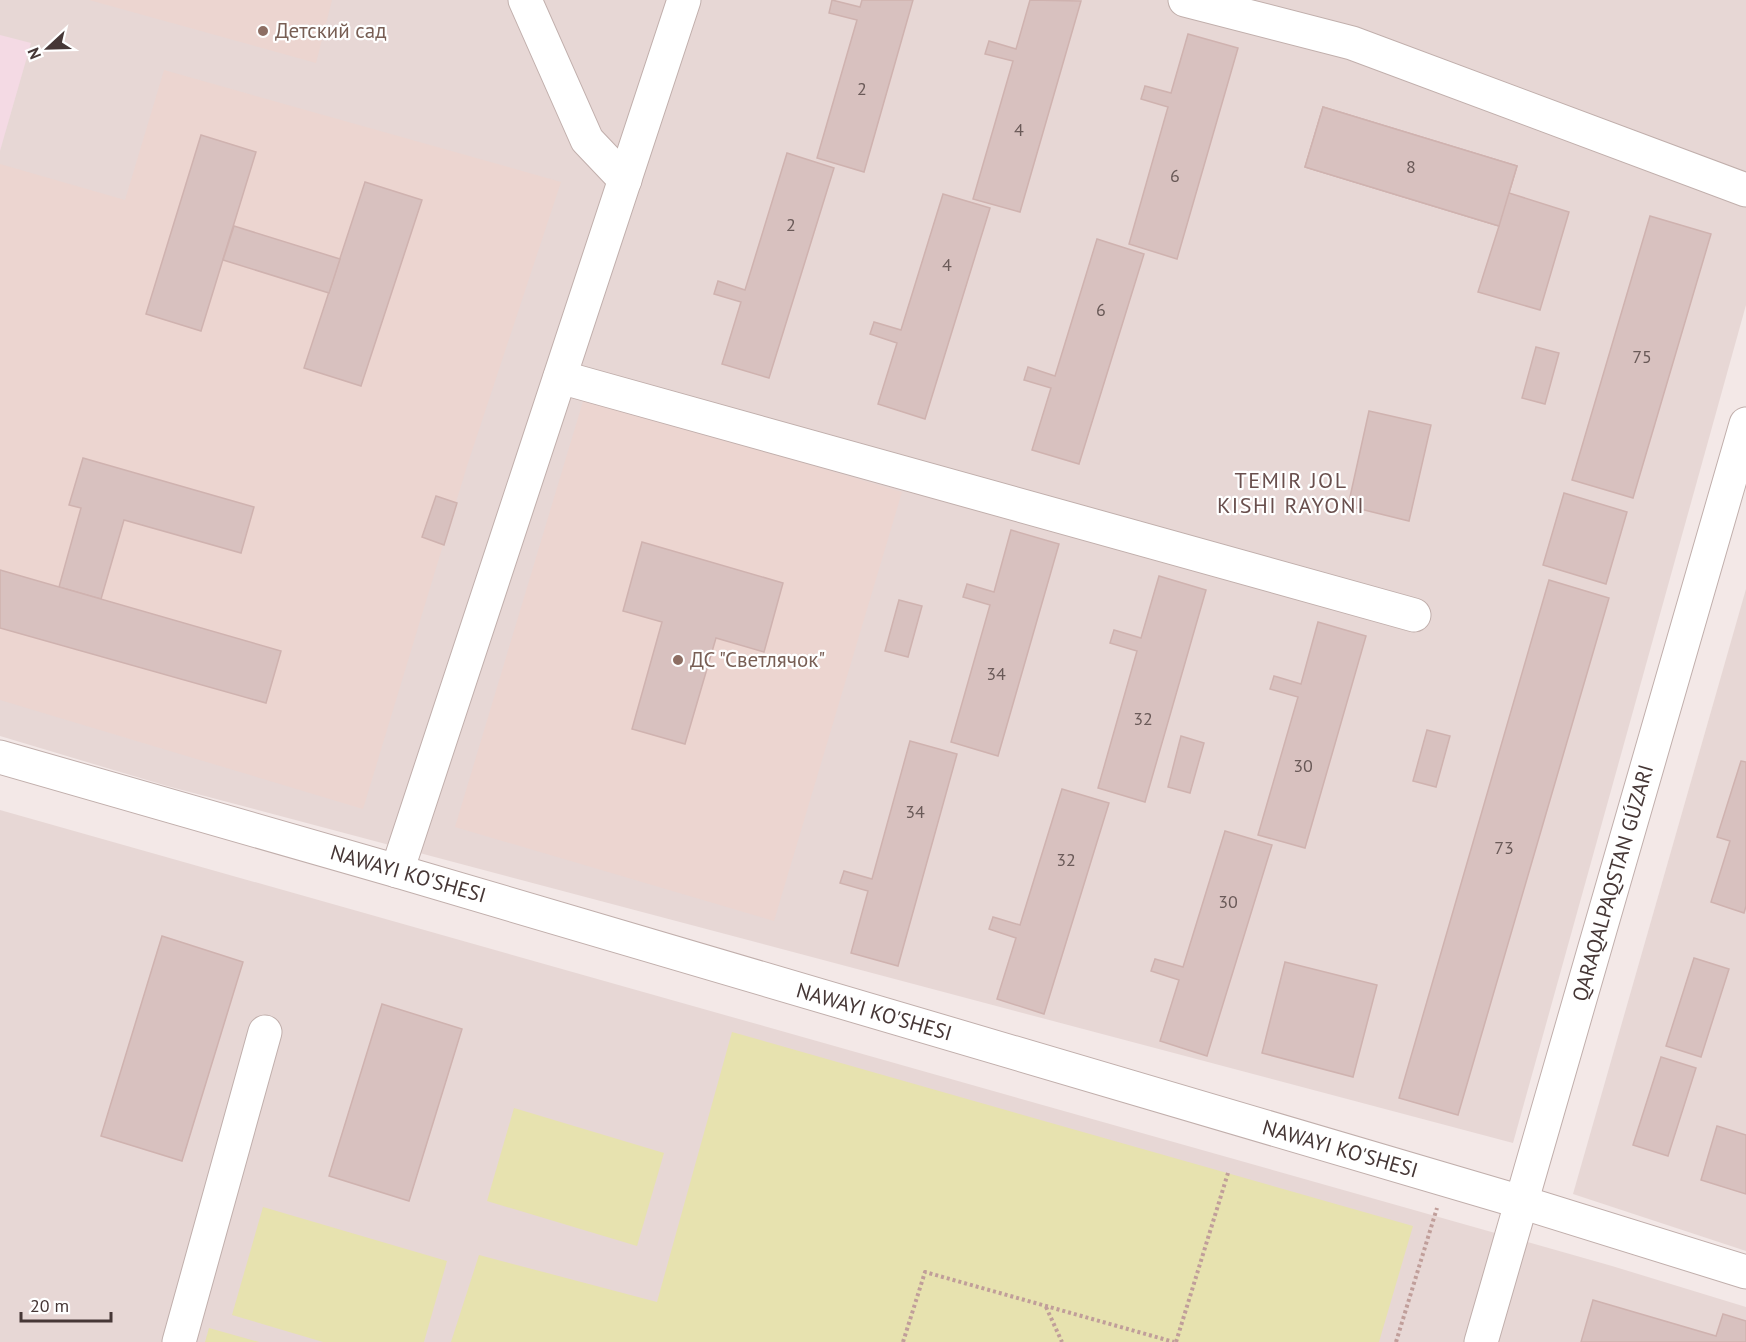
<svg xmlns="http://www.w3.org/2000/svg" width="1746" height="1342" viewBox="0 0 1746 1342" font-family="'PT Sans',sans-serif">
<style>
.residential{fill:#e7d7d5}
.education{fill:#ecd5d0}
.medical{fill:#f4dae4}
.green{fill:#e7e2af}
.building{fill:#d8c1bf;stroke:#cfb2af;stroke-width:1.5}
.lines{fill:none;stroke-linecap:round;stroke-linejoin:round}
.minor-casing{stroke:#c1afac;stroke-width:35}
.path{stroke:#c09e9a;stroke-width:4;stroke-dasharray:3 3;stroke-linecap:butt}
.minor{stroke:#fff;stroke-width:33}
.education-dot{fill:#8d6e63;stroke:#fff;stroke-width:2}
.labels{text-anchor:middle;stroke-width:4.5;stroke-linejoin:round;paint-order:stroke}
.number-label{font-size:18px;fill:#6a5a58}
.education-label{font-size:21px;fill:#785e54;stroke:#fff;text-anchor:start}
.street-label{font-size:21px;fill:#463736;stroke:#fff}
.neighbourhood-label{font-size:22px;letter-spacing:1.5px;fill:#694f4d;stroke:#fff}
</style>
<rect width="100%" height="100%" fill="#f3e8e7"/>
<!-- residential -->
<g class="residential">
<path d="M0 0H1746V305L1513 1143 167 786 0 736Z"/>
<path d="M1746 589V1251L1573 1194Z"/>
<path d="M0 810 1612 1266 1746 1307V1342H0Z"/>
</g>
<!-- education -->
<g class="education">
<path d="M89 0H332L316 63Z"/>
<path d="M164 70 561 182 467 466 363 809 0 700V164L125 200Z"/>
<path d="M584 398 902 492 774 921 455 827Z"/>
</g>
<!-- medical -->
<path class="medical" d="M0 35 31 43 0 151Z"/>
<!-- green -->
<g class="green">
<path d="M732 1032 1413 1226 1379 1342H451L479 1255 657 1302Z"/>
<path d="M514 1108 664 1153 637 1246 487 1201Z"/>
<path d="M263 1207 447 1261 424 1342H323L232 1315Z"/>
<path d="M209 1328 259 1342H205Z"/>
</g>
<!-- building -->
<g class="building">
<path d="M832 0 860 7 862 0H913L864 172 817 158 857 20 829 13Z"/>
<path d="M1030 0 1081 1 1020 212 973 199 1013 61 985 54 989 41 1016 49Z"/>
<path d="M1188 34 1238 48 1177 259 1129 244 1168 107 1141 99 1145 86 1171 93Z"/>
<path d="M1323 107 1517 166 1509 193 1569 212 1540 310 1478 292 1499 226 1305 167Z"/>
<path d="M1323 107 1517 166 1499 226 1305 167Z"/>
<path d="M201 135 256 152 201 331 146 314Z"/>
<path d="M787 153 834 168 769 378 722 364 741 302 714 294 718 281 745 290Z"/>
<path d="M365 182 422 200 361 386 304 368Z"/>
<path d="M943 194 990 208 925 419 878 404 897 343 870 334 874 322 901 330Z"/>
<path d="M1650 216 1711 234 1633 498 1572 480Z"/>
<path d="M234 226 340 259 329 293 223 260Z"/>
<path d="M1097 239 1144 254 1079 464 1032 450 1051 388 1024 380 1028 367 1055 376Z"/>
<path d="M1536 347 1559 353 1545 404 1522 398Z"/>
<path d="M1369 411 1431 425 1409 521 1348 506Z"/>
<path d="M83 458 254 507 241 553 124 520 101 599 59 587 81 508 69 505Z"/>
<path d="M1564 493 1627 512 1606 584 1543 565Z"/>
<path d="M436 496 457 503 444 545 422 537Z"/>
<path d="M1011 530 1059 544 998 756 951 742 990 605 963 597 967 584 994 592Z"/>
<path d="M642 542 783 583 764 652 716 638 685 744 632 729 662 622 623 611Z"/>
<path d="M0 570 281 651 266 703 0 628Z"/>
<path d="M1159 576 1206 590 1145 802 1098 788 1137 651 1110 643 1114 630 1141 638Z"/>
<path d="M1549 580 1609 598 1458 1115 1399 1098Z"/>
<path d="M899 600 922 606 908 657 885 651Z"/>
<path d="M1318 622 1366 636 1305 848 1258 835 1298 697 1270 689 1274 676 1301 684Z"/>
<path d="M1427 730 1450 736 1436 787 1413 781Z"/>
<path d="M1181 736 1204 743 1190 793 1168 787Z"/>
<path d="M910 741 957 754 898 966 851 953 868 891 840 883 844 871 872 879Z"/>
<path d="M1741 761 1746 762V906L1744 913 1711 902 1730 841 1717 837Z"/>
<path d="M1062 789 1109 803 1044 1014 997 999 1016 938 989 929 993 917 1020 925Z"/>
<path d="M1225 831 1272 845 1207 1056 1160 1041 1179 980 1151 971 1155 959 1183 967Z"/>
<path d="M162 936 243 962 182 1161 101 1136Z"/>
<path d="M1694 958 1729 969 1701 1057 1666 1046Z"/>
<path d="M1285 962 1377 985 1353 1077 1262 1053Z"/>
<path d="M382 1004 462 1029 409 1201 329 1176Z"/>
<path d="M1661 1057 1696 1068 1668 1156 1633 1145Z"/>
<path d="M1717 1126 1746 1135V1194L1701 1180Z"/>
<path d="M1593 1300 1716 1336 1723 1314 1746 1321V1342H1581Z"/>
</g>
<g class="lines">
<defs>
<g id="minor">
<path d="M525 0 587 140 625 180"/>
<path d="M1185 0 1352 43 1746 190"/>
<path d="M560 377 1414 615"/>
<path d="M0 757 397 871 1521 1202 1746 1272"/>
<path d="M397 871 684 0"/>
<path d="M179 1342 265 1032"/>
<path d="M1481 1342 1746 424"/>
</g>
</defs>
<!-- minor casing -->
<use href="#minor" class="minor-casing"/>
<!-- path -->
<g class="path">
<path d="M1046 1307 1062 1342"/>
<path d="M903 1342 925 1272 1174 1342"/>
<path d="M1176 1342 1228 1173"/>
<path d="M1396 1342 1437 1208"/>
</g>
<!-- minor -->
<use href="#minor" class="minor"/>
</g>
<!-- markers -->
<g class="education-dot">
<circle cx="263" cy="31" r="6"/>
<circle cx="678" cy="660" r="6"/>
</g>
<g class="labels">
<!-- number labels -->
<g class="number-label">
<text x="862" y="95">2</text>
<text x="1019" y="136">4</text>
<text x="1411" y="173">8</text>
<text x="1175" y="182">6</text>
<text x="791" y="231">2</text>
<text x="947" y="271">4</text>
<text x="1101" y="316">6</text>
<text x="1642" y="363">75</text>
<text x="996" y="680">34</text>
<text x="1143" y="725">32</text>
<text x="1303" y="772">30</text>
<text x="915" y="818">34</text>
<text x="1504" y="854">73</text>
<text x="1066" y="866">32</text>
<text x="1228" y="908">30</text>
</g>
<!-- education labels -->
<g class="education-label">
<text x="275" y="38">Детский сад</text>
<text x="690" y="667">ДС "Светлячок"</text>
</g>
<!-- street labels -->
<g class="street-label">
<text transform="translate(408 874) rotate(16)" y="7">NAWAYI KO'SHESI</text>
<text transform="translate(1613 883) rotate(-74)" y="7">QARAQALPAQSTAN GÚZARI</text>
<text transform="translate(874 1012) rotate(16)" y="7">NAWAYI KO'SHESI</text>
<text transform="translate(1340 1149) rotate(16)" y="7">NAWAYI KO'SHESI</text>
</g>
<!-- neighbourhood labels -->
<g class="neighbourhood-label">
<text x="1291" y="488">TEMIR JOL<tspan x="1291" dy="25">KISHI RAYONI</tspan></text>
</g>
</g>
<!-- north arrow -->
<g transform="translate(48 48) rotate(248)" stroke="#ffffff" stroke-width="4.5" paint-order="stroke">
<path d="M0-4.5L10 22L0 15L-10 22Z" fill="#463736"/>
<text y="-9" font-size="16" font-weight="bold" text-anchor="middle" fill="#463736">N</text>
</g>
<!-- scale -->
<path d="M21 1312v9h90v-9" fill="none" stroke="#463736" stroke-width="3"/>
<text x="30" y="1312" font-size="18" fill="#463736" stroke="#ffffff" stroke-width="4.5" paint-order="stroke">20 m</text>
</svg>
